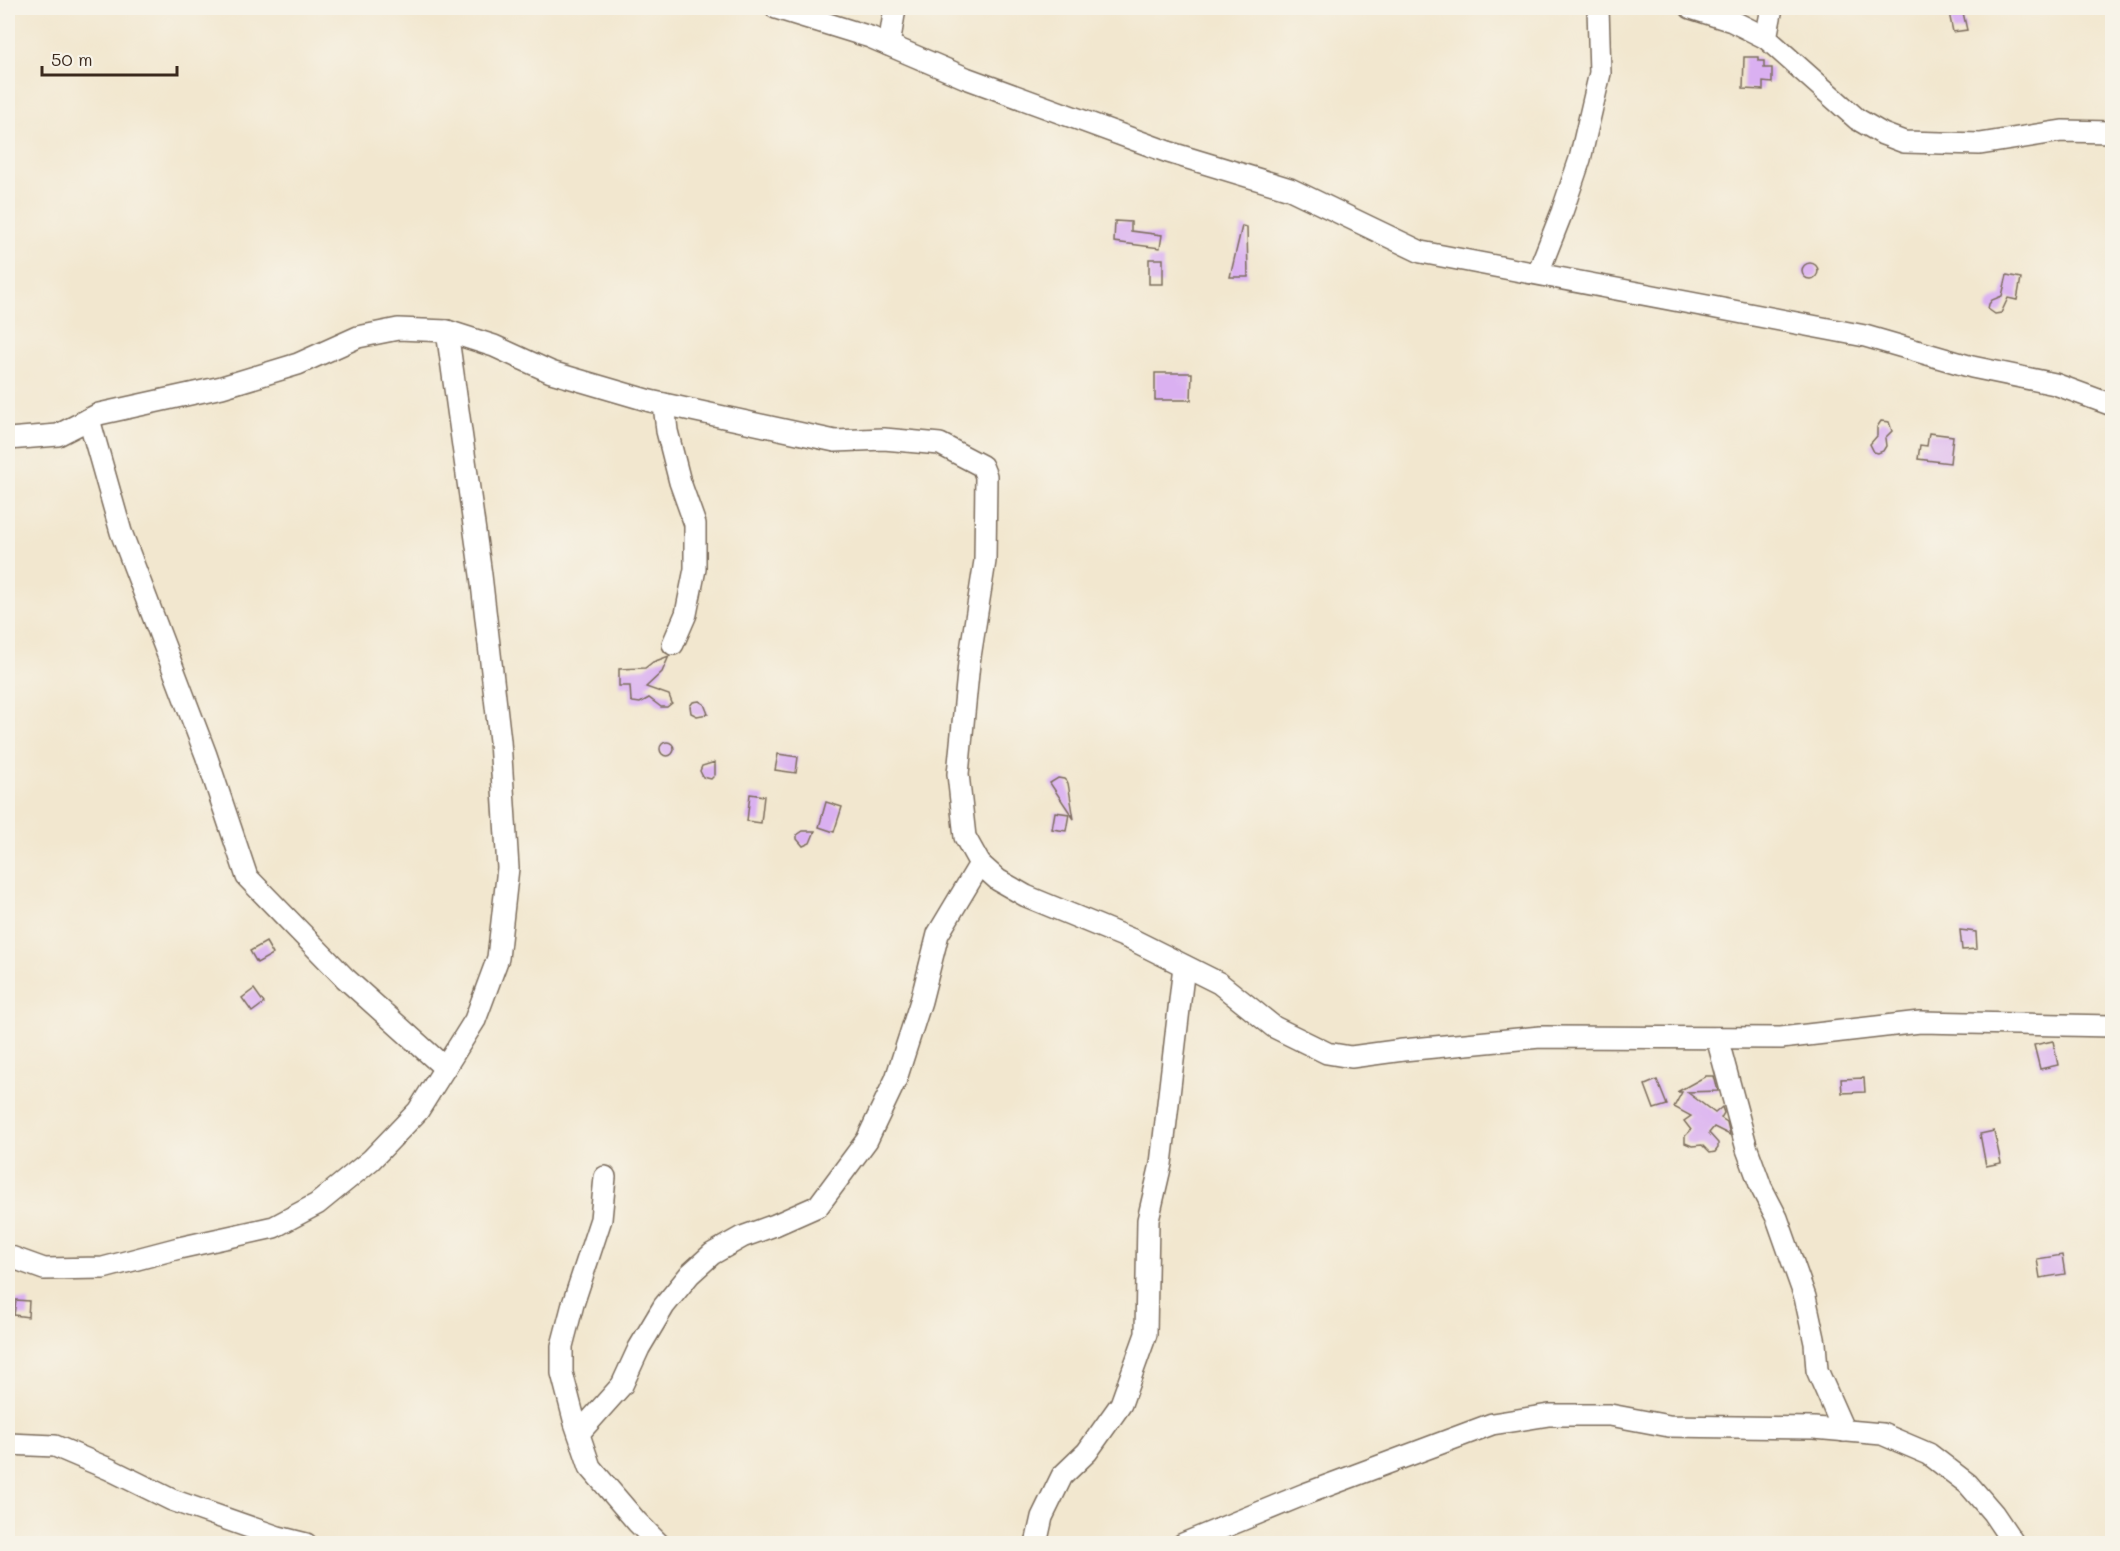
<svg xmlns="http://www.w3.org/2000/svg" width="2120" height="1551" viewBox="0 0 2120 1551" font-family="Mali,sans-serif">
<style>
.building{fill:#dab0f1}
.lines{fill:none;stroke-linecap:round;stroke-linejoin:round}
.minor-casing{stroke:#7b6c5c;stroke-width:24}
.minor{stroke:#fff;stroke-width:21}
</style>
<rect width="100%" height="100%" fill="#f7f3e8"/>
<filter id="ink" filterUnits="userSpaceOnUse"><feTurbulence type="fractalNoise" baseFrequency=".0167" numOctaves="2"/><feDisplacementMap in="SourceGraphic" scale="12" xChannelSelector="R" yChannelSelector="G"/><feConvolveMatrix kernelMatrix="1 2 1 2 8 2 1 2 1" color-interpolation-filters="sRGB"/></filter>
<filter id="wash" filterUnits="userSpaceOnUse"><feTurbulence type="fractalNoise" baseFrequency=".008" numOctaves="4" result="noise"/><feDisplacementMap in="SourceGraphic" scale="24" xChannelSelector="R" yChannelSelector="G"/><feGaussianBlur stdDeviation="1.35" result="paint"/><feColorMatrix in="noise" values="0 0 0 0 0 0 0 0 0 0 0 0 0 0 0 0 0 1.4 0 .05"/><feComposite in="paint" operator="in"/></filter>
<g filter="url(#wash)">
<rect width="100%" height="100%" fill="#f2e7cf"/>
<g id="blocks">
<!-- building -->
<g class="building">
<path d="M1948 8H1962L1967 30 1953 32Z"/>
<path d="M1744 57H1759V61H1764V68H1772V83L1763 82V90L1743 89Z"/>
<path d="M1115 221 1131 222V231L1162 235 1160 248 1114 242Z"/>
<path d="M1242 226 1247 227 1248 277H1230Z"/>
<rect x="1149" y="259" width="14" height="25"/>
<circle cx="1810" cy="271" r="8"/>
<path d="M2007 275 2021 278 2017 300 2008 298 2001 313 1995 314 1988 309 1989 304 1992 300 2002 296Z"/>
<path d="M1155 373H1192L1191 400H1155Z"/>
<path d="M1881 421 1889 422 1892 431 1885 438 1886 446 1883 451 1878 453 1874 452 1870 444 1877 436V427Z"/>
<path d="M1929 433 1953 436 1950 463 1918 459 1920 445 1927 446Z"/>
<path d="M669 656 662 672 646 687 669 695 672 703 667 707H661L649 698 640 703 633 702 631 701 630 686H619V669L645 668 653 662Z"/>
<path d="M699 701 704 704 708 714 697 716 691 713 690 706 693 702Z"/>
<circle cx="667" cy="749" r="7"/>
<path d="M778 754 798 757 796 773 775 770Z"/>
<path d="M715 762V775L711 779 703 777 700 771 702 766Z"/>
<path d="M1058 778 1064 779 1068 783 1074 819 1050 783Z"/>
<path d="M750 794 764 796 761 823 747 821Z"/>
<path d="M826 802 842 807 834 832 819 827Z"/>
<path d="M1055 812 1069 814 1066 831 1052 829Z"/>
<path d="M803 831H815L810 843 803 846 797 839V835Z"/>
<path d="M1960 930 1976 932 1977 949 1962 950Z"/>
<path d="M266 942 273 954 257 963 250 951Z"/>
<path d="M254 989 264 1003 252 1012 242 998Z"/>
<path d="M2053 1041 2058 1065 2040 1069 2034 1045Z"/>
<path d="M1706 1076H1714L1718 1091 1687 1092 1715 1113 1722 1107 1724 1113 1721 1118 1727 1122 1730 1135 1714 1127 1709 1133 1718 1143V1148L1715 1152 1710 1153 1702 1145 1692 1146 1685 1143V1136L1691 1130 1684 1121 1691 1116 1674 1107 1682 1092H1677Z"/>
<path d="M1864 1078 1865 1092 1842 1093 1841 1079Z"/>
<path d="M1657 1080 1667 1105 1654 1109 1645 1085Z"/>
<path d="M1994 1131 2001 1163 1986 1166 1980 1134Z"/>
<path d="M2062 1255 2065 1274 2040 1278 2037 1259Z"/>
<path d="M16 1300 29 1301 28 1317 14 1315Z"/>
</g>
</g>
</g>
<g filter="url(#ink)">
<use href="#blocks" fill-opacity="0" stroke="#7b6c5c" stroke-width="1.5"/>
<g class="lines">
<defs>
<g id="minor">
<path d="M776 8 870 37 966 78 1168 152 1290 189 1421 252 1865 336 1972 367 2055 384 2112 405"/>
<path d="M1691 8 1732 21 1766 38 1857 119 1883 134 1904 142 1980 144 2062 131 2112 132"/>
<path d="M1766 38 1772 8"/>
<path d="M889 45 895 8"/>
<path d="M1538 273 1562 212 1580 159 1600 73 1598 8"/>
<path d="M664 404 667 431 680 482 695 524V569L686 614 673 644"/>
<path d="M89 419 121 532 206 755 247 877 345 978 445 1068"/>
<path d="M8 439 58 435 99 414 222 387 298 364 358 337 398 329 447 331 494 346 551 372 650 401 835 441 884 439 940 444 982 466 986 476 985 561 969 663 958 774 965 837 980 864 998 880 1026 896 1133 940 1219 983 1274 1027 1327 1053 1351 1057 1403 1050 1540 1037 1781 1038 1920 1022 2112 1026"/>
<path d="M1717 1038 1747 1149 1761 1187 1777 1218 1805 1297 1815 1343 1817 1370 1844 1431"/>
<path d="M605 1177 601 1219 573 1304 562 1346V1373L575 1423 590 1467 637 1522 659 1544"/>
<path d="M8 1256 44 1269 103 1268 179 1248 274 1227 317 1204 371 1160 418 1111 475 1020 498 958 508 868 500 741 481 575 447 331"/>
<path d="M579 1433 622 1385 639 1348 664 1306 690 1274 712 1254 742 1237 775 1225 818 1206 867 1140 896 1079 921 1001 938 934 980 864"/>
<path d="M8 1444 55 1446 109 1469 172 1500 278 1537 306 1544"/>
<path d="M1036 1544 1042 1517 1062 1476 1087 1452 1121 1404 1146 1334 1148 1220 1161 1164 1184 966"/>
<path d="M1183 1544 1305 1494 1492 1424 1549 1415H1610L1669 1426 1814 1428 1882 1434 1929 1454 1968 1484 1993 1513 2014 1544"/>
</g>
</defs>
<!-- minor casing -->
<use href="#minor" class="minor-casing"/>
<!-- minor -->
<use href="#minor" class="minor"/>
</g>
</g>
<!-- margin -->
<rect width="2120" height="1551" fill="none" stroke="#f7f3e8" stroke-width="30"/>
<!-- scale -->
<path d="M42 66v9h135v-9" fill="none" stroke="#3b2a1e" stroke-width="3"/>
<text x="51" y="66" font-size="18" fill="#3b2a1e" stroke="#f7f3e8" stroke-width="4.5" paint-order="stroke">50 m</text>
</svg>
